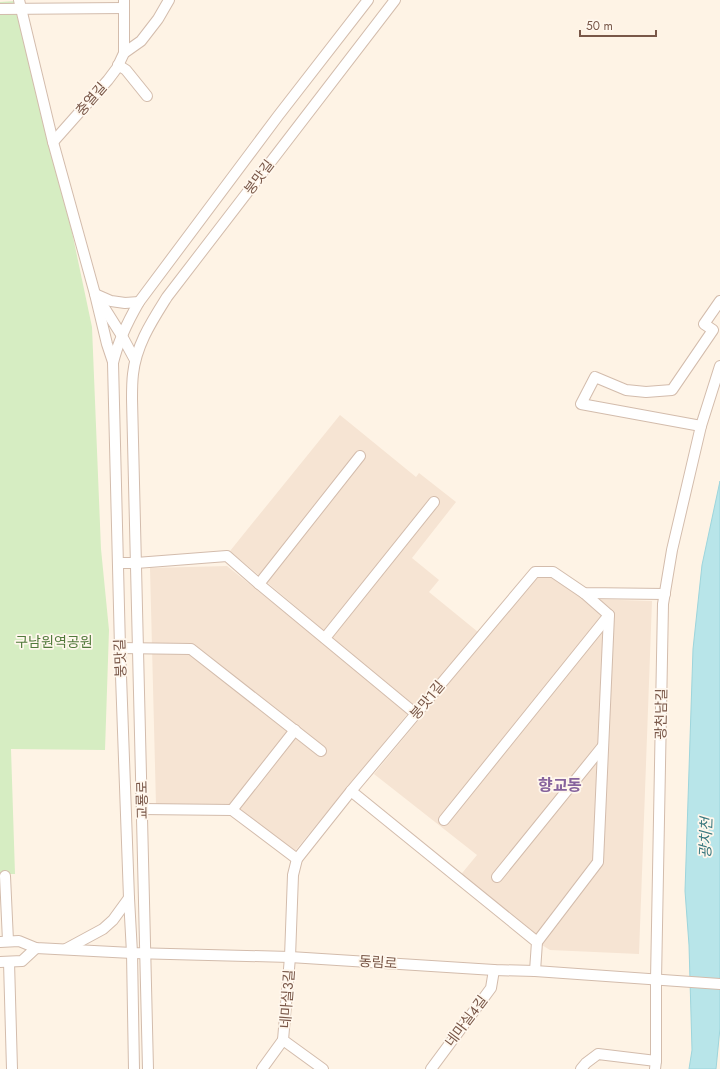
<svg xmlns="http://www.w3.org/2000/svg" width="720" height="1069" viewBox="0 0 720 1069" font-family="Jost,'Noto Sans KR',sans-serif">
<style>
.residential{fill:#f6e4d3}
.green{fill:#d6edc2}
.water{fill:#b8e5e9;stroke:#9dd5dc}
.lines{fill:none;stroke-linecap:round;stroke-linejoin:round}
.minor-casing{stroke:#d3bcac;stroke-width:12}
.minor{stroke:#fff;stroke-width:10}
.labels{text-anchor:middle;stroke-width:3.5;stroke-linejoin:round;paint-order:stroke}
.street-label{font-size:14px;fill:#795748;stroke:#fff7ed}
.park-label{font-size:14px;fill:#527a3c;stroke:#fff7ed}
.water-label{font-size:15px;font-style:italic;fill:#3a787f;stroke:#fff7ed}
.quarter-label{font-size:16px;font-weight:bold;fill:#86639d;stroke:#fff7ed}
</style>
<rect width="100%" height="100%" fill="#fef3e5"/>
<!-- residential -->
<g class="residential">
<path d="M340 415 416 477 419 473 456 502 412 558 439 580 429 592 478 632 414 707 230 551Z"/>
<path d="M227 566 409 712 294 852 234 807 156 805 150 568Z"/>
<path d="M537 577H553L588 599 652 601 639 954 550 950 537 942 458 878 477 855 374 774Z"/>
</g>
<!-- green -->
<path class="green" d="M16 1 53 142 92 327 101 549 109 630 105 750 11 749 15 874H0V2Z"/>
<!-- water -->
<path class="water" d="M720 481V1028L716 1069H689L692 1050 689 945 685 891 693 649 702 565Z"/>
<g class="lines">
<defs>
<g id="minor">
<path d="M19 0 53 142 95 294 107 344 113 362"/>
<path d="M124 0V53"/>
<path d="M0 9 124 8"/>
<path d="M118 65 126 70 147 96"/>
<path d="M53 142 108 80 117 68 124 53 141 41 158 19 169 0"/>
<path d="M95 294 111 301 125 303 139 302"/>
<path d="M100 301 122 336 135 360"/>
<path d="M701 426 581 404 595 377 626 390 646 392 672 390 713 330 704 324 720 301"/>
<path d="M118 563H136L227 556 259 584 416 714"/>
<path d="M259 584 360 456"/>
<path d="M325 638 434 502"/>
<path d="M120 648 191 649 321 751"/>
<path d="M351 791 537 942 535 971"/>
<path d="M142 809 232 810 297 859"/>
<path d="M232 810 295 730"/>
<path d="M444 820 609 615"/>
<path d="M5 876 8 941"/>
<path d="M497 877 603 746"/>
<path d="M0 942 19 941 36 948 132 953 290 957 494 970 535 971 720 984"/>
<path d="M537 942 598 862 609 615 584 593"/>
<path d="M66 949 103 929 113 920 129 898"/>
<path d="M0 962 22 961 36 948"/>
<path d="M9 962 12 1069"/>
<path d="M134 1069 132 953 129 898 120 648 113 363C118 341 128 321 139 302L278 116 368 0"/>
<path d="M148 1069 132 399C132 390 132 382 133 374 136 345 152 321 167 297L395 0"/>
<path d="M262 1069 283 1040"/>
<path d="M323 1069 283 1040 290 957 293 875 297 859 351 791 535 572H553L584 593 665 594"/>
<path d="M431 1069 491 988 494 970"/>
<path d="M581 1069 586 1063 598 1054 656 1061"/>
<path d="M655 1069 656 1061V980L663 604 672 550 701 426 720 366"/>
</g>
</defs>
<!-- minor casing -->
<use href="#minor" class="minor-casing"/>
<!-- minor -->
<use href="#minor" class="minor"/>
</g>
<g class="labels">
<!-- street labels -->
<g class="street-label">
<text transform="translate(91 99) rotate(-49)" y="5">충열길</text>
<text transform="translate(259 177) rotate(-53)" y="5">붕맛길</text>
<text transform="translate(120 658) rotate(-92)" y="5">붕맛길</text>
<text transform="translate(427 700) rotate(-50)" y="5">붕맛1길</text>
<text transform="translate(661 714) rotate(-89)" y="5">광천남길</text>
<text transform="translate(142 800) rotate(-91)" y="5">교룡로</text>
<text transform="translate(378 962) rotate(4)" y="5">동림로</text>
<text transform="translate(287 999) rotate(-86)" y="5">네마실3길</text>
<text transform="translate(466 1021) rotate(-53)" y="5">네마실4길</text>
</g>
<!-- park labels -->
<g class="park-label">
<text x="54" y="647">구남원역공원</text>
</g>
<!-- water labels -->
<g class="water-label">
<text transform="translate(706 838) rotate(-88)" y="5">광치천</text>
</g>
<!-- quarter labels -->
<g class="quarter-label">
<text x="560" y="791">향교동</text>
</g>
</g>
<!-- scale -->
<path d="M580 30v6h76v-6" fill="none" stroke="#795748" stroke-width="2"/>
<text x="586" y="30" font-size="12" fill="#795748" stroke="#fff7ed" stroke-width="3" paint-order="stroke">50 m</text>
</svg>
